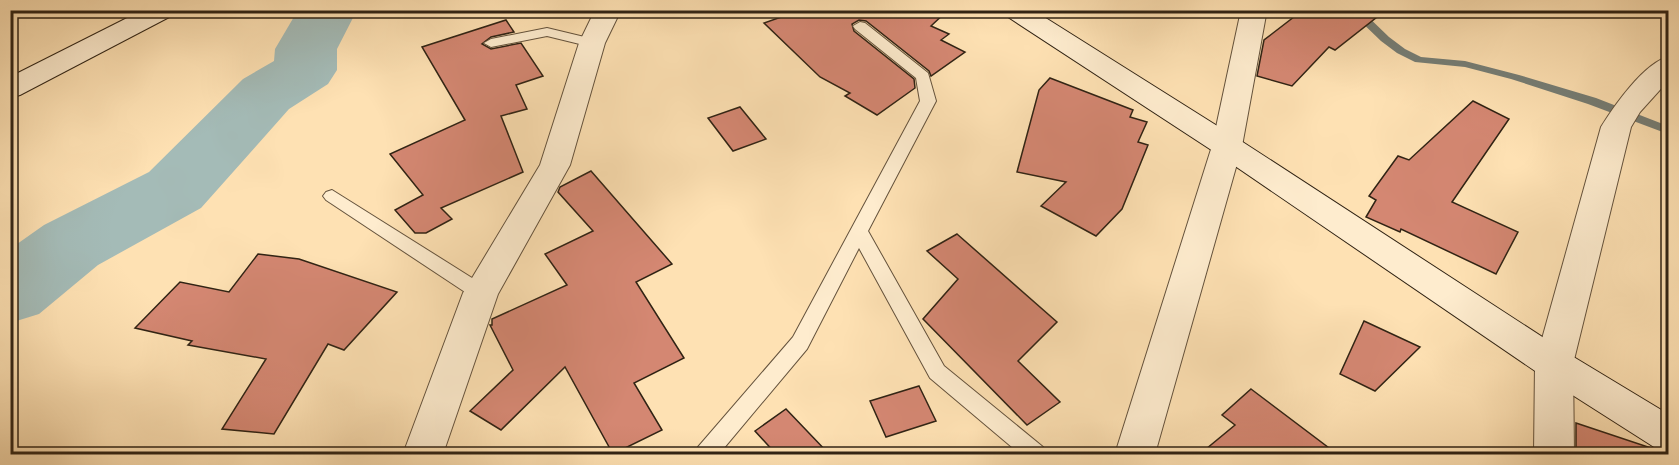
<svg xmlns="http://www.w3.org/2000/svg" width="1679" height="465" viewBox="0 0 1679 465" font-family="Vollkorn,serif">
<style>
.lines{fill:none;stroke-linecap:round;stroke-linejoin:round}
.stream{fill:#767e76;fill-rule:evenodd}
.river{fill:#a4bbb7;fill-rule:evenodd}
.building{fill:#d48772;stroke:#302314;stroke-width:1.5}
.lane-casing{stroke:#64523c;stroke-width:2}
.street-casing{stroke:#64523c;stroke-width:2}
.secondary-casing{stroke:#302314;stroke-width:2}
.lane{fill:#feecce;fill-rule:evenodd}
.street{fill:#feecce;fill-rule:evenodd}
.secondary{fill:#feecce;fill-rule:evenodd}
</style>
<rect width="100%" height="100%" fill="#fee1b3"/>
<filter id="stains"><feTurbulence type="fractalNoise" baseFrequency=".00333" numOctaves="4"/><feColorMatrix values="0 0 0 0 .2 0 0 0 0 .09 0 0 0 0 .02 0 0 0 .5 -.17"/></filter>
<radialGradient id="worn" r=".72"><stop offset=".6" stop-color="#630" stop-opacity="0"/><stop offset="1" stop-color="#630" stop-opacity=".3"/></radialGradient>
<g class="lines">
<!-- stream -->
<path class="stream" d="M1353 10H1361L1389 37 1405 49 1421 57 1465 61 1519 75 1596 98 1668 126V134L1588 104 1511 79 1465 67 1415 62 1397 53 1381 41 1353 14Z"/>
<!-- river -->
<path class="river" d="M298 10H357L337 49V70L328 84 289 109 201 208 98 265 39 314 10 323V249L44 225 149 172 243 79 274 61 275 49Z"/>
</g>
<!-- building -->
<g class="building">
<path d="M801 10H948L931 26 949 34 941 40 965 52 931 76 929 71 866 21 859 20 852 24 854 31 914 79 915 88 877 115 845 96 850 93 820 77 764 23Z"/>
<path d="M1303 10H1386L1335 50 1329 47 1292 86 1257 76 1264 40Z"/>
<path d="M506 20 514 32 491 37 482 44 491 49 521 43 543 76 516 85 527 109 501 116 523 172 441 208 452 219 426 233H415L395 210 423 195 390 154 465 120 422 47Z"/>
<path d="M1050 78 1133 110 1130 117 1147 122 1138 142 1148 145 1122 209 1096 236 1041 206 1066 182 1017 172 1039 90Z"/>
<path d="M1473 101 1509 119 1452 202 1518 232 1496 274 1401 229 1400 232 1366 217 1376 200 1369 196 1398 156 1409 160Z"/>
<path d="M740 107 766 139 733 151 708 118Z"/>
<path d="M591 171 672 264 636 282 684 358 634 383 662 430 613 454 565 367 501 430 470 411 513 370 490 325H492V319L567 285 545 254 593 231 558 192 560 187Z"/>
<path d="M957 234 1057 322 1018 361 1060 402 1027 425 923 319 958 279 927 251Z"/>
<path d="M258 254 299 259 397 292 344 350 328 344 274 434 222 429 266 359 188 345 192 341 135 328 180 282 229 292Z"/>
<path d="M1364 321 1420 347 1375 391 1340 374Z"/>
<path d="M919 386 936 421 886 437 870 401Z"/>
<path d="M1251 389 1337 454H1200L1235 425 1222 415Z"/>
<path d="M786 409 829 454H776L755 431Z"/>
<path d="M1576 423 1651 448 1650 454H1576Z"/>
</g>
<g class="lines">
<defs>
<g id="lane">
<path d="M860 22 865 23 928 73 936 101 868 231 944 366 1043 447 1046 454H1020L930 378 859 248 807 349 719 454H695L698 447 793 337 920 101 916 78 855 29 853 26Z"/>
<path d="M547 28 597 40 599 43 592 47 547 36 491 47 484 43 491 39Z"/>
<path d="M332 190 488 288 491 293 488 298 481 300 474 298 326 200 323 196 326 192Z"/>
</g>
<g id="street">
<path d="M595 10H621L605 43 570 165 498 294 443 454H403L463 293 540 165 579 43Z"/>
<path d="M1243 10H1263L1266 15 1242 146 1155 454H1115L1212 146 1240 15Z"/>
<path d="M1668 57V81L1640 112 1631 127 1573 364 1574 454H1534L1535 364 1601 127C1614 106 1644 63 1668 57Z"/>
</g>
<g id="secondary">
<path d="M143 10H176L173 15 20 95 10 98V77Z"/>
<path d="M1002 10H1033L1238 139 1567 353 1668 414V452L1654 447 1541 375 1216 153 1005 15Z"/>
</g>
</defs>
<!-- lane casing -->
<use href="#lane" class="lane-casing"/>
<!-- street casing -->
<use href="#street" class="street-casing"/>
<!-- secondary casing -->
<use href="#secondary" class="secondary-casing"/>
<!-- lane -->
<use href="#lane" class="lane"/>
<!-- street -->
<use href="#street" class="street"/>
<!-- secondary -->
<use href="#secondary" class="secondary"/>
</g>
<!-- margin -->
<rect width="1679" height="465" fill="none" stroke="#fee1b3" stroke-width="36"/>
<rect x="12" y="12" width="1655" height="441" fill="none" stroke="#302314" stroke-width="3"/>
<rect x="18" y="18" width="1643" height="429" fill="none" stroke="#302314" stroke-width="1.5"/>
<rect width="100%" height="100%" filter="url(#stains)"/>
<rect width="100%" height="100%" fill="url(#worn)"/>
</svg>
